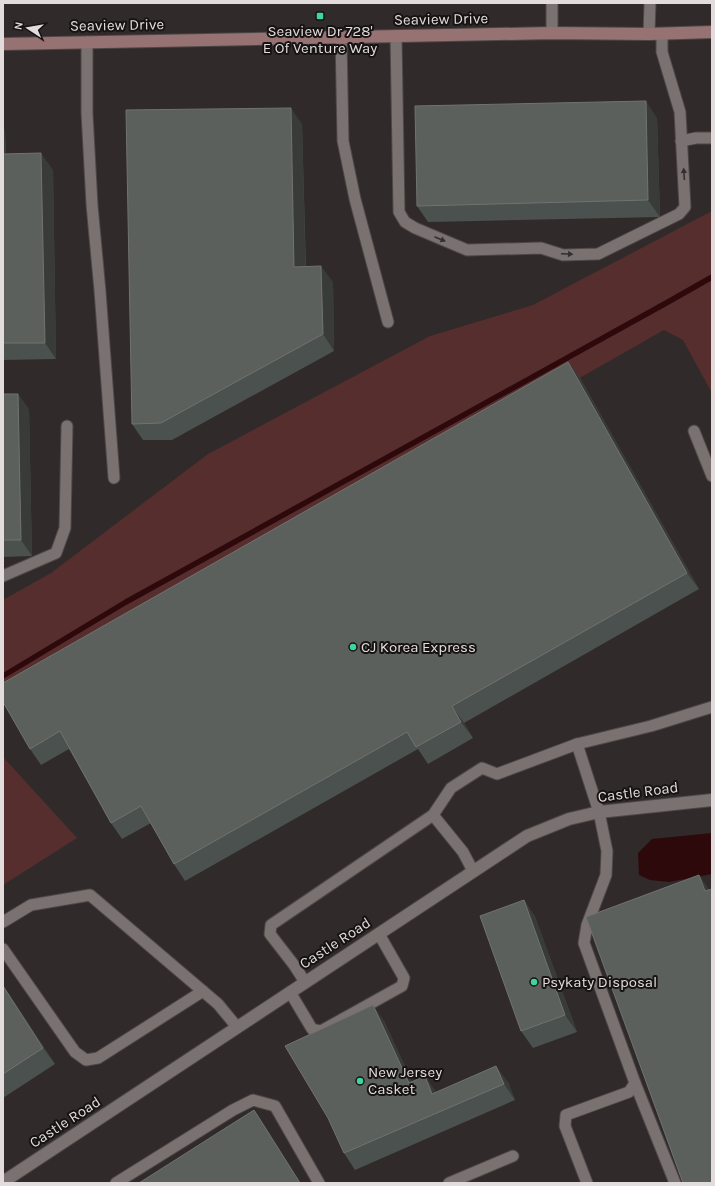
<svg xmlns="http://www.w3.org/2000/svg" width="715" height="1186" viewBox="0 0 715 1186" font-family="Karla,sans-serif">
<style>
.green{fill:#562e2e}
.water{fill:#2e090c}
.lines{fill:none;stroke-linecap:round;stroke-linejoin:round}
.stream{stroke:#2e090c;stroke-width:5.5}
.service-casing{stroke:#4d4847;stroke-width:13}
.tertiary-casing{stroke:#4d4847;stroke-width:14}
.secondary-casing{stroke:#4d4847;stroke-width:14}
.service{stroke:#7a7171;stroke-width:11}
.tertiary{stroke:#7a7171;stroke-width:12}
.secondary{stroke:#977272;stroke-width:12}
.wall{fill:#4a514e}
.shaded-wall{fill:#393b39}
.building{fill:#5b605d;stroke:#707371}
.oneway{fill:#352f2f}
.poi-dot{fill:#3ed4a3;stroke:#171313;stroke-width:1.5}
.labels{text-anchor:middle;stroke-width:4;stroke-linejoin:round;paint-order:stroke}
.street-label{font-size:15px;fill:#e2dddc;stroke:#171313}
.poi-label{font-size:15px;fill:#e2dddc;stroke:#171313;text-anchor:start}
</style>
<rect width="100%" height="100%" fill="#312a2a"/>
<!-- green -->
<g class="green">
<path d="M712 211V393L683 340 664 330 3 706V600L51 573 208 454 430 336 533 305Z"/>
<path d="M3 757 77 838 3 885Z"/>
</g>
<!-- water -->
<path class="water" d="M712 833V874L669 882 650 880 639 875 638 853 652 839Z"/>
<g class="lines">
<!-- stream -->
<path class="stream" d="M3 676 126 602 668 302 712 277"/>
<defs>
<g id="service">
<path d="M552 33V3"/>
<path d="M649 34 650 3"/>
<path d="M396 36 399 212 405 222 415 228 467 250 541 248 563 255 598 254 679 214 685 207 680 112 662 52V34"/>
<path d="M341 37 343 141 355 199 388 322"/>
<path d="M87 42V113L92 205 100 291 114 478"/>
<path d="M681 141 696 138H712"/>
<path d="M694 431 712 476"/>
<path d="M3 576 56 553 65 528 67 426"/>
<path d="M577 744 599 812 607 851 606 875 587 925 584 943 635 1083 675 1183"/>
<path d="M433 815 463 852 473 871"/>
<path d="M3 922 31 905 90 895 218 1004 237 1027"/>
<path d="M3 949 75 1052 86 1060 98 1058 203 991"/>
<path d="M305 982 294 965 270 934 271 925 433 815 451 788 482 768 497 774 577 744 651 726 712 707"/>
<path d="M290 992 312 1029 321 1031 402 986 404 978 379 934"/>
<path d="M116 1183 233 1110 253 1100 275 1106 319 1183"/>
<path d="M449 1183 513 1156"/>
<path d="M587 1183 565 1126 566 1115 629 1092 635 1083"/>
</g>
<path id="tertiary" d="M3 1182 527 836 569 819 599 812 712 800"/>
<path id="secondary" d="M3 44 552 33 649 34 712 32"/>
</defs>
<!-- service casing -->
<use href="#service" class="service-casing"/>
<!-- tertiary casing -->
<use href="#tertiary" class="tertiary-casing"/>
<!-- secondary casing -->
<use href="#secondary" class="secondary-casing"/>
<!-- service -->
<use href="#service" class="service"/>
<!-- tertiary -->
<use href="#tertiary" class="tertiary"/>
<!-- secondary -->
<use href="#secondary" class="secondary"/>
</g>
<!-- wall -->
<g class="wall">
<path d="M657 118 660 217 428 222 417 206Z"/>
<path d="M302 124 306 267 333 282 334 351 172 440H143L132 424Z"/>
<path d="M3 128 5 131 6 154 53 170 56 359 3 360Z"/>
<path d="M580 378 699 589 464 723 473 738 428 764 418 749 185 881 174 864 151 823 122 839 111 823 69 749 41 765 30 749Z"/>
<path d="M3 394H18L29 410 32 556 3 557Z"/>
<path d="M524 900 535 917 577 1032 533 1048 521 1031Z"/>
<path d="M3 985 55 1064 3 1098Z"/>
<path d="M384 1021 412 1082 436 1092 508 1082 515 1100 355 1170 344 1153Z"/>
</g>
<!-- shaded-wall -->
<g class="shaded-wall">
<path d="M646 101 657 118 660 217 648 200Z"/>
<path d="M291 108 302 124 306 284 294 267Z"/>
<path d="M3 128 5 131 6 170 3 166Z"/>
<path d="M41 153 53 170 56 359 45 343Z"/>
<path d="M321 266 333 282 334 351 323 334Z"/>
<path d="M568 362 580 378 699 589 687 573Z"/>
<path d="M18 394 29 410 32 556 21 540Z"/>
<path d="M452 706 464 723 473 738 461 722Z"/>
<path d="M699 875 711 892 705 891Z"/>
<path d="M524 900 535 917 577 1032 565 1015Z"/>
<path d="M3 985 55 1064 43 1048 3 986Z"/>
<path d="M373 1005 384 1021 420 1100 409 1083Z"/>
<path d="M496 1066 508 1082 515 1100 504 1084Z"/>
<path d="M425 1076 437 1093 432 1094Z"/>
<path d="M254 1110 265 1126 301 1183H300Z"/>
</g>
<!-- building -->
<g class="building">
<path d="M646 101 648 200 417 206 415 106Z"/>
<path d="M291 108 294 267 321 266 323 334 161 423 132 424 126 110Z"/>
<path d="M41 153 45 343H3V154Z"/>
<path d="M568 362 687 573 452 706 461 722 416 747 407 732 174 864 141 806 111 823 60 731 30 749 3 702V683Z"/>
<path d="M3 394H18L21 540H3Z"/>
<path d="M699 875 705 891 712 889V1183H683L586 917Z"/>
<path d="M524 900 565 1015 521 1031 480 916Z"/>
<path d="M3 986 43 1048 3 1074Z"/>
<path d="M373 1005 409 1083 425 1076 432 1094 496 1066 504 1084 344 1153 328 1118 285 1046Z"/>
<path d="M254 1110 300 1183H139Z"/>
</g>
<!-- one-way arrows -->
<defs><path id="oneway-solid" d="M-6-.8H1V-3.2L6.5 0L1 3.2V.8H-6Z"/></defs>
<g class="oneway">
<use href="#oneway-solid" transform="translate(684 174) rotate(-94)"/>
<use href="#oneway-solid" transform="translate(440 239) rotate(23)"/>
<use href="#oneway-solid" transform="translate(567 254) rotate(3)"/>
</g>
<!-- markers -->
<g class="poi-dot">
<rect x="316" y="12" width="8" height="8" rx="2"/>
<circle cx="353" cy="647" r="4"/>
<circle cx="534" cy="982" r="4"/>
<circle cx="360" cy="1081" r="4"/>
</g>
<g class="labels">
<!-- street labels -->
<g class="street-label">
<text transform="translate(441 19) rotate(-1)" y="5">Seaview Drive</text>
<text transform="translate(117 25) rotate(-1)" y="5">Seaview Drive</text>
<text transform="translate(638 792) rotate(-7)" y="5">Castle Road</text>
<text transform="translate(335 943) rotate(-33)" y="5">Castle Road</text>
<text transform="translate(65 1122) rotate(-33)" y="5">Castle Road</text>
</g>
<!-- poi labels -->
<g class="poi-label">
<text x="320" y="36" text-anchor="middle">Seaview Dr 728'<tspan x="320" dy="17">E Of Venture Way</tspan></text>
<text x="361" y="652">CJ Korea Express</text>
<text x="542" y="987">Psykaty Disposal</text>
<text x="368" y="1077">New Jersey<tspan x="368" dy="17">Casket</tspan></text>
</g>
</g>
<!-- border -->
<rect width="715" height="1186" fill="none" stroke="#e2dddc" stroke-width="8"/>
<!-- north arrow -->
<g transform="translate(28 28) rotate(282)" stroke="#171313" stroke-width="3" paint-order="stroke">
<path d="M0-3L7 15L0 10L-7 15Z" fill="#e2dddc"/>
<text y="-6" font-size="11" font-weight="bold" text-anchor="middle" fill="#e2dddc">N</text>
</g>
</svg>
